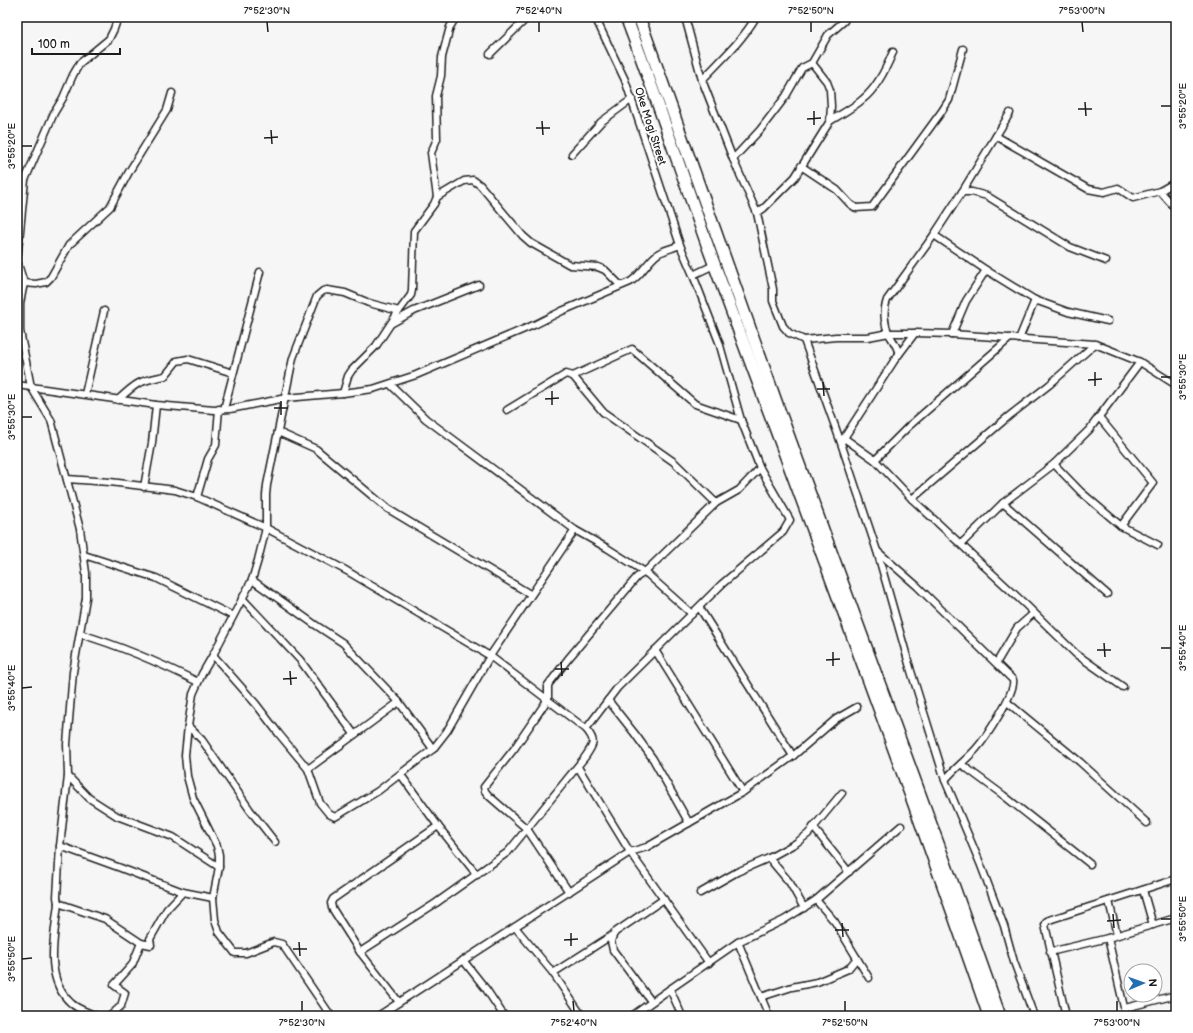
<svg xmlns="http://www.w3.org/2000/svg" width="1193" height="1033" viewBox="0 0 1193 1033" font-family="'Balsamiq Sans',sans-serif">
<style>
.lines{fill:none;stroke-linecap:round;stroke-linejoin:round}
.street-casing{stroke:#1c1c1c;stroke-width:9}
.highway-casing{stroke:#1c1c1c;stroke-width:14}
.street{stroke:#fff;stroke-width:6}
.highway{stroke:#fff;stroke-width:11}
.ticks{fill:none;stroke:#1c1c1c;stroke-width:1.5}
.labels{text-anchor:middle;stroke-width:4;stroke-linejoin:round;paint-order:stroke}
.street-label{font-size:11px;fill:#1c1c1c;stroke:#fff}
.neatline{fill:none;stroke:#1c1c1c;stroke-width:1.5}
.ticks-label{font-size:10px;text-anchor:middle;fill:#1c1c1c}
</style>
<rect width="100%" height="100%" fill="#f6f6f6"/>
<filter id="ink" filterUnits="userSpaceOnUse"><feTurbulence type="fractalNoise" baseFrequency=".025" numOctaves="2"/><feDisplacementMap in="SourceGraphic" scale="8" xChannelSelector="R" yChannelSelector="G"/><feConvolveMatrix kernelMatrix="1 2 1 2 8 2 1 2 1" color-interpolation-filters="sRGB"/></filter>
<g filter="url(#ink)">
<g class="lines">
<defs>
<g id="street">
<path d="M685 17 702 80 733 159 757 213 773 289V301L783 326 789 333 804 340 841 443 877 551 911 671 945 780 980 863 1004 926 1014 962 1034 1016"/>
<path d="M490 54 528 17"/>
<path d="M702 80C721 60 742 41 756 17"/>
<path d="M830 121C841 114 853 108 863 99 877 88 886 69 893 52"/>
<path d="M996 136 1088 189 1104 192 1118 188 1133 198 1160 191 1176 182"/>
<path d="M572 154 601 122 632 99"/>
<path d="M733 159 760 130 786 96 802 68 812 63 828 35 844 21 846 17"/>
<path d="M801 166 837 190 850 204 856 208 872 207 942 111 949 100 963 49"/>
<path d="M1160 191 1176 209"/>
<path d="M962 192H972L987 196 1070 247 1106 261"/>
<path d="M437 197 464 181 473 180 480 185 523 236 531 243 570 265 598 267 605 270 620 285"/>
<path d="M757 213 764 208 795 177 830 121 831 106 830 90 827 82 812 63"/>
<path d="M934 235 986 270 1035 300 1068 312 1108 321"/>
<path d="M693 275 714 265"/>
<path d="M24 283 36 284 46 282 51 277 69 245 110 207 130 170 167 110 172 93"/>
<path d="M392 323 414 311 479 285"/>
<path d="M952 334 966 301 986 270"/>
<path d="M1019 339 1035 300"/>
<path d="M804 340 836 337H868L889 333H915L952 334 1095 344 1140 362 1176 385"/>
<path d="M899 354C897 346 893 341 889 334 884 324 883 310 887 300L934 235 962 192 1010 113"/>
<path d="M390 384 426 419 575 530 607 548 645 572 692 614"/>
<path d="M17 385 156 405 214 410 230 409 286 398 343 393 373 389 416 375 536 324 562 311 630 282C642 275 647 261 659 253 665 250 673 248 680 245"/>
<path d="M343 393 348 376 352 370 376 346 399 311 411 295 412 290 414 231 434 204 437 197 431 153 437 139 436 96 441 76 442 57 450 27 456 17"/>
<path d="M85 394 104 311"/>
<path d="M118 400C137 382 139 381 165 376L177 361 188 359 233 373"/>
<path d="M224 409 260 272"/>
<path d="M507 410 566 374 573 376 632 349 695 404 741 420"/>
<path d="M1099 417 1153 483 1121 526"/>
<path d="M278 432 316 449 388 509 530 594"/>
<path d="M844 438 875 460 912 499 1026 605 1076 654 1123 687"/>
<path d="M842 441 894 361 915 333"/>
<path d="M875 460 909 426 1010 338"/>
<path d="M1054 464 1081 492 1121 526 1158 545"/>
<path d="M67 479 110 482 175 490 197 497 266 528 347 571 490 656 586 729C597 742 593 745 585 757L508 852 436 903 360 952"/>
<path d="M144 487 152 443 156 405"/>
<path d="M197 497 208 459 216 445 219 409"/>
<path d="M912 499 1009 416 1049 385 1095 344"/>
<path d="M716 503 739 490 760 468"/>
<path d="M1003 503 1107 594"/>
<path d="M961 544 1003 503 1054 464 1089 430 1140 362"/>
<path d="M877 551 917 586 1013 680C1016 692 985 739 976 749 966 760 954 769 945 780"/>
<path d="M84 555 156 578 233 616"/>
<path d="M252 580 314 624 343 643 399 702 433 749"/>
<path d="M242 598 300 660 354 734"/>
<path d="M699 607 793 756"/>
<path d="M80 634C121 646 160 663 198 682"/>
<path d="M655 650 743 792"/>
<path d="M213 655 256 704 279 734 308 769 320 803 329 814 335 817 378 791 433 749 447 731 490 656 575 530"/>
<path d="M997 662 1017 628 1034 613"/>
<path d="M608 700 635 734 653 759 689 823"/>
<path d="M1007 702 1080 762 1147 823"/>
<path d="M188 726 202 740 250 810 275 842"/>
<path d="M586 729 618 687 722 584 783 532 790 520 760 468 741 420 719 342 693 275 680 245 625 80 595 17"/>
<path d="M961 764 1003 795 1090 864"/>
<path d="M578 767 630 852 709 963"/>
<path d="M308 769 399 702"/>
<path d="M401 775 438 826 477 875"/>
<path d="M68 776 89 798 117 816 173 837 219 867"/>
<path d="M813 827 849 872"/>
<path d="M60 846 118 867 183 892 213 898"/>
<path d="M769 858 790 883 804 908"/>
<path d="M1143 890 1153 925"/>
<path d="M569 892 527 829 489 796 485 791 484 787 514 749 548 699V685L568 659 637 577 645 572 716 503 674 462 603 412 573 376"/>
<path d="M700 893 737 872 769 858 796 843 808 834 842 793"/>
<path d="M816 900 835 922 869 978"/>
<path d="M1109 901 1117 935"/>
<path d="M58 903 105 919 141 943 151 945 150 939 167 909 183 892"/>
<path d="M515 927 553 973 582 1016"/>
<path d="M1108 938 1126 1016"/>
<path d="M738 942 769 1016"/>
<path d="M1050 952 1108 938 1176 918"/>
<path d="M463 960 486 989 504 1016"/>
<path d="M553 973 614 934"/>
<path d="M761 997 792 987 817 982 848 969 857 958"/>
<path d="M651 1001 613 950 611 941 614 933 664 899"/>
<path d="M399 1002 360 952 332 908 331 903 333 899 438 826"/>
<path d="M1125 1008 1176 995"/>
<path d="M96 1016C88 1012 77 1009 71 1003 43 978 55 935 58 903L57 897 60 846 68 776 67 744 73 672 86 598V573L80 529 51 420 31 387 20 331V303L24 283 17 261 25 180 54 113 63 98 73 75 80 63 109 39 114 29 118 17"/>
<path d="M110 1016 121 1006 125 993 114 985 132 965 141 943"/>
<path d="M331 1016 282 944 274 942 246 953H235L219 932 215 920 213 898 219 867V855L217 846 193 798 187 776 185 755 188 726 193 694 202 674 213 655 252 580 258 560 266 528V495L267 485 293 358 317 296 323 291 327 290 345 293 369 303 399 311"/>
<path d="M378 1016 630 852 647 847 743 792 793 756 836 719 857 707"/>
<path d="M632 1016 670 989"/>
<path d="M682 1016 670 989 738 942 784 920 816 900 901 826"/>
<path d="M1066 1016 1045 925 1047 921 1052 919 1176 879"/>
</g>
<g id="highway">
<path d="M626 17C658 100 685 185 716 269 808 517 902 765 989 1016"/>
<path d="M639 17 778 407 955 890 1000 1016"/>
</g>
</defs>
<!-- street casing -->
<use href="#street" class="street-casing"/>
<!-- highway casing -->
<use href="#highway" class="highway-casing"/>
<!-- street -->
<use href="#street" class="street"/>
<!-- highway -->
<use href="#highway" class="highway"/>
</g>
</g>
<!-- ticks -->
<path class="ticks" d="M267 22 268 32M539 22V32M811 22V32M1082 22 1083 32M1085 102 1086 116M1161 106H1171M1078 109H1092M814 111V125M807 119 821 118M542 121 543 135M536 128H550M271 130 272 144M264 138 278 137M22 146H32M1095 372V386M1161 377H1171M1088 380 1102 379M823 382 824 396M817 389H830M552 391V405M545 399 559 398M281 401V415M274 408H288M22 417H32M1104 643 1105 657M1161 648H1171M1097 650H1111M833 652V666M826 660 840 659M561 662 562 676M555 669H569M290 671 291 685M283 679 297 678M22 688 32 687M1113 914 1114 928M1161 919H1171M1107 921 1121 920M842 923 843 937M835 930H849M571 933V946M564 940 578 939M299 942 300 956M293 949H307M22 959 32 958M302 1001V1011M573 1001 574 1011M845 1001V1011M1117 1001V1011"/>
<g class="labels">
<!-- street labels -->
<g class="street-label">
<text transform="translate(651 126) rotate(72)" y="4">Oke Mogi Street</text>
</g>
</g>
<!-- margin -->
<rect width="1193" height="1033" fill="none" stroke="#fff" stroke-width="44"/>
<!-- north arrow -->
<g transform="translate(1143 983) rotate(88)"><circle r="19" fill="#ffffff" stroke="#a4a4a4"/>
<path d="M0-3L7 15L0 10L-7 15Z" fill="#1f6fb2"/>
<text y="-6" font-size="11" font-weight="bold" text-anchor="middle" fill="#1c1c1c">N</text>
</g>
<!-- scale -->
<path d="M32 48v6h88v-6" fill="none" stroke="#1c1c1c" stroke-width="2"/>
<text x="38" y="48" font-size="12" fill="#1c1c1c" stroke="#ffffff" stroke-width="3" paint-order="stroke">100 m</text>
<rect x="22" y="22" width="1149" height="989" class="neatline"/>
<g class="ticks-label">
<text x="267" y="14">7°52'30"N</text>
<text x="539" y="14">7°52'40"N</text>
<text x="811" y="14">7°52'50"N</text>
<text x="1082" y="14">7°53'00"N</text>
<text transform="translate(1182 106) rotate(-90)" y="4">3°55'20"E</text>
<text transform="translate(11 146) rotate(-90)" y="4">3°55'20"E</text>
<text transform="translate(1182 377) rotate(-90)" y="4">3°55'30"E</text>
<text transform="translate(11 417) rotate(-90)" y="4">3°55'30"E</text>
<text transform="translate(1182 648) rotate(-90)" y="4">3°55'40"E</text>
<text transform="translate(11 688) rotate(-90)" y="4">3°55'40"E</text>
<text transform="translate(1182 919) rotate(-90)" y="4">3°55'50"E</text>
<text transform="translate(11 959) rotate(-90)" y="4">3°55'50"E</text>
<text x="302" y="1026">7°52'30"N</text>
<text x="574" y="1026">7°52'40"N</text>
<text x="845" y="1026">7°52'50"N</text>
<text x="1117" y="1026">7°53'00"N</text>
</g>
</svg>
